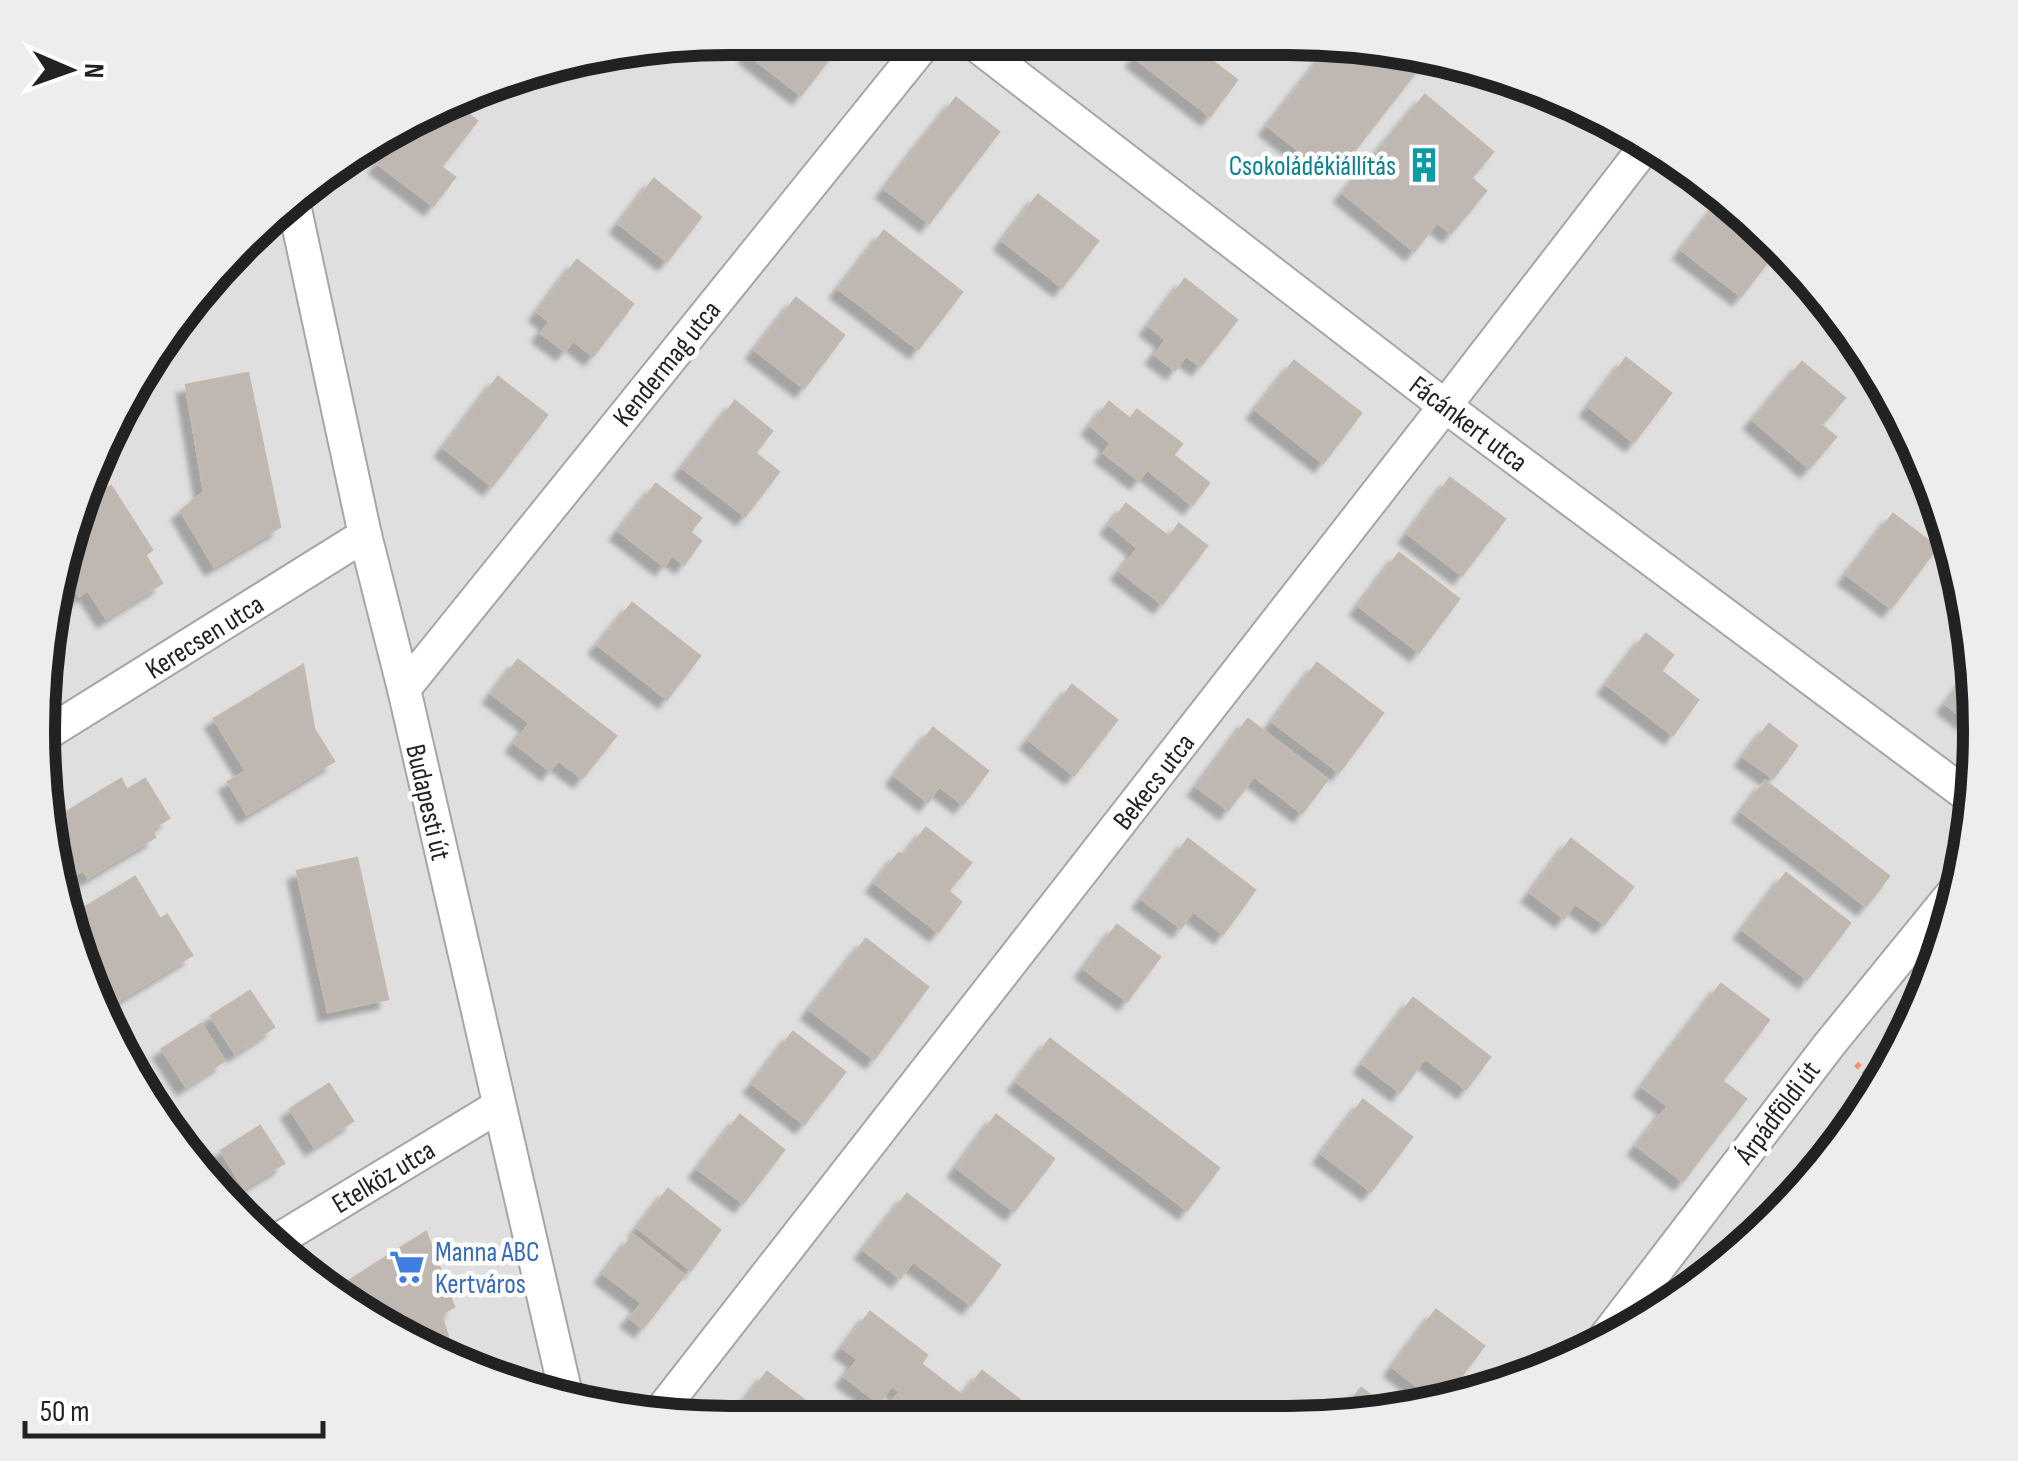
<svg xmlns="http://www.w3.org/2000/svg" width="2018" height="1461" viewBox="0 0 2018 1461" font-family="'Sofia Sans Condensed',sans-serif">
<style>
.residential{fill:#e0dfdf}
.building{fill:#bfb8b2;stroke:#c3b8ac;stroke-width:2.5;filter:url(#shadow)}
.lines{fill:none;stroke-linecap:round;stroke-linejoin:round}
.minor-casing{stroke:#a6a6a6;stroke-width:36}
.path{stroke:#f58f77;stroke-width:6;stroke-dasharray:5 5;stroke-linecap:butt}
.minor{stroke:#fff;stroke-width:32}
.tram{stroke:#707070;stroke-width:2.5}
.labels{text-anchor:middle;stroke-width:9;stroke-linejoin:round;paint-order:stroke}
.culture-label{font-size:28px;fill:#0d838f;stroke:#fff;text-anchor:end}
.street-label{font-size:28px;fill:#222;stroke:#fff}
.shop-label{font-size:28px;fill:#366cbe;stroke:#fff;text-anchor:start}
.rim{fill:none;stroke:#222;stroke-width:12}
</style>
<defs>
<filter id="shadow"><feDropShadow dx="-9" dy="9" stdDeviation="2.5" flood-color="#0004"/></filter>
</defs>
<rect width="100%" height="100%" fill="#f2efe9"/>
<!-- residential -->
<path class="residential" d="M730 38H1288L1466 61 1672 154 1837 308 1909 423 1957 551 1979 685 1975 820 1944 953 1888 1076 1809 1187 1710 1280 1553 1371 1379 1417 685 1422 551 1400 423 1352 274 1252 181 1153 90 995 43 820 44 639 109 424 209 274 346 154 551 61Z"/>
<!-- building -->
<g class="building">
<path d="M760 38H845L801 95 748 54Z"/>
<path d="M1151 38H1182L1237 80 1210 116 1135 58Z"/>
<path d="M1333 43 1428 56 1343 165 1326 152 1316 164 1268 126Z"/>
<path d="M1425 95 1493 152 1471 178 1486 191 1451 233 1437 222 1414 251 1343 193Z"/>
<path d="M956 98 999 132 964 177 920 143Z"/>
<path d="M455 104 477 121 441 167 396 132Z"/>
<path d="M401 136 441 167 419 195 378 164Z"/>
<path d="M920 143 964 177 929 223 885 189Z"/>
<path d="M441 167 455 177 433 206 419 195Z"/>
<path d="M654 179 701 217 667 261 619 224Z"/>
<path d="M1038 195 1098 241 1062 287 1003 241Z"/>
<path d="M1721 200 1776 251 1741 296 1682 250Z"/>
<path d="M884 231 962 292 918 349 839 289Z"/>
<path d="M577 260 633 304 593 356 538 312Z"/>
<path d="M1185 279 1237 320 1200 366 1186 355 1175 370 1155 355 1166 340 1149 326Z"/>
<path d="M796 298 844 335 804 388 755 350Z"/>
<path d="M550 322 573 340 565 351 541 333Z"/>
<path d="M1626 358 1671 393 1634 442 1589 407Z"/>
<path d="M1294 361 1361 413 1323 463 1256 410Z"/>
<path d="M1802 362 1845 398 1821 425 1836 437 1809 468 1753 420Z"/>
<path d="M248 373 280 527 214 566 181 511 204 492 186 385Z"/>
<path d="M498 377 547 415 492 486 444 448Z"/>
<path d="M735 401 772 431 755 453 779 472 745 516 683 468Z"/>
<path d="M1109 402 1130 419 1137 410 1182 444 1173 455 1209 483 1192 505 1147 469 1139 480 1104 453 1111 443 1091 426Z"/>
<path d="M1450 478 1505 519 1462 575 1408 534Z"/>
<path d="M656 484 701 518 690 532 701 541 684 564 672 555 664 566 619 531Z"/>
<path d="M111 486 152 550 145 555 162 583 106 618 88 590 79 596 64 571 85 503Z"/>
<path d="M1126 504 1169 537 1179 524 1207 546 1162 604 1120 571 1138 548 1110 525Z"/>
<path d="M1893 514 1937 547 1891 608 1847 575Z"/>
<path d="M1399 553 1459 599 1419 652 1359 606Z"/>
<path d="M632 603 700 656 667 699 598 645Z"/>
<path d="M1646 634 1673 655 1661 671 1698 700 1673 735 1607 685Z"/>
<path d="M518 660 616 736 582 778 558 760 550 771 515 743 530 723 492 694Z"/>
<path d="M1317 663 1383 713 1339 772 1273 722Z"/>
<path d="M303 665 314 729 334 761 247 814 228 782 246 771 214 719Z"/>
<path d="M1976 665 1979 685 1978 729 1946 704Z"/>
<path d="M1072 685 1117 720 1074 775 1029 740Z"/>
<path d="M1248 719 1327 780 1302 813 1254 776 1228 810 1197 787Z"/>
<path d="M1769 724 1797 746 1773 778 1744 757Z"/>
<path d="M933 728 988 771 963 804 939 786 928 802 895 776Z"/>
<path d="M121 779 127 790 145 779 169 818 151 829 155 837 88 877 83 870 60 884 45 825Z"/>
<path d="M1765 781 1889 876 1866 906 1742 812Z"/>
<path d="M926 828 971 863 948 891 961 902 938 932 875 883 899 853 904 856Z"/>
<path d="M1188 839 1255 890 1223 934 1193 911 1181 928 1142 899Z"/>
<path d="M1571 839 1633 887 1604 924 1575 903 1564 918 1531 893Z"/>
<path d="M357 858 388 999 328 1012 297 871Z"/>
<path d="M1786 873 1850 923 1807 979 1743 930Z"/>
<path d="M135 877 160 919 82 966 69 917Z"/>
<path d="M167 915 192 955 112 1004 87 963Z"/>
<path d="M1117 925 1160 957 1127 1001 1084 969Z"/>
<path d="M866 939 928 987 874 1059 810 1010Z"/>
<path d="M1721 984 1769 1020 1722 1081 1674 1045Z"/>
<path d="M250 991 274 1027 235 1053 211 1016Z"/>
<path d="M1413 998 1490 1057 1466 1089 1425 1058 1400 1092 1363 1064Z"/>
<path d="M201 1024 224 1061 186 1086 162 1049Z"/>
<path d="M793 1032 845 1072 804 1124 753 1084Z"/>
<path d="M1050 1039 1219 1168 1187 1210 1017 1082Z"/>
<path d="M1674 1045 1746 1099 1713 1141 1643 1087Z"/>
<path d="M140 1059 163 1096 152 1103 130 1065Z"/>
<path d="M329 1084 353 1121 314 1146 290 1109Z"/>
<path d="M1363 1100 1412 1137 1371 1191 1322 1154Z"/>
<path d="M1668 1106 1713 1141 1683 1181 1637 1146Z"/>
<path d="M740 1115 784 1150 743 1203 698 1169Z"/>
<path d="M996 1115 1054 1159 1014 1211 957 1168Z"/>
<path d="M260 1126 284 1163 244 1188 221 1151Z"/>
<path d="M207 1162 231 1198 226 1201 196 1169Z"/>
<path d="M668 1189 720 1230 691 1270 638 1228Z"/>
<path d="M907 1194 1000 1265 971 1305 913 1261 900 1278 864 1250Z"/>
<path d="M426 1232 454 1307 441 1314 456 1364 423 1352 333 1291Z"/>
<path d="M633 1235 684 1275 643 1328 630 1318 642 1303 604 1274Z"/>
<path d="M1436 1310 1484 1346 1443 1400 1437 1402 1393 1367Z"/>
<path d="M870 1312 927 1355 921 1364 963 1396 982 1371 1025 1404 1013 1420 911 1421 890 1404 900 1392 892 1385 879 1403 845 1377 858 1359 843 1348Z"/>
<path d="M767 1372 829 1419 827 1421 730 1422Z"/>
<path d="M1361 1388 1394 1413 1379 1417 1338 1418Z"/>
</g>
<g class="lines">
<defs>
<g id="minor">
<path d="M967 38 1445 406 1975 801"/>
<path d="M293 200 365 535 404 689 568 1403"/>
<path d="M404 689 929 38"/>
<path d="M43 736 365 535"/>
<path d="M268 1246 499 1106"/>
<path d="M1600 1344 1829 1045 1960 884"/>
<path d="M656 1417 1445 406 1648 143"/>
</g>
</defs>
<!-- minor casing -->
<use href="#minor" class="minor-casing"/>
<!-- path -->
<path class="path" d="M1856 1064 1881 1086"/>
<!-- minor -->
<use href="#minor" class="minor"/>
<!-- tram -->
<path class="tram" d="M1762 1231 1900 1050"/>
</g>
<!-- icons -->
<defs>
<symbol id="building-bare" viewBox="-9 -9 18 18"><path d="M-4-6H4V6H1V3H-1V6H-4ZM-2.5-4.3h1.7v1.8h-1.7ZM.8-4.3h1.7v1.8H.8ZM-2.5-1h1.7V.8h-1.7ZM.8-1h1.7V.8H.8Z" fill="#0f9aa8" stroke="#fff" stroke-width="2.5" paint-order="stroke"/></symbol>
<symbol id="supermarket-bare" viewBox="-9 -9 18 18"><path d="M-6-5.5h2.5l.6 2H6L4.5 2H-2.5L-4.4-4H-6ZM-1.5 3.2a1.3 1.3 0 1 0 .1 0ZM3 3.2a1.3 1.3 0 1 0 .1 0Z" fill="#3f7fe0" stroke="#fff" stroke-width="2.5" paint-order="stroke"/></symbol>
</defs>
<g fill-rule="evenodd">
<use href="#building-bare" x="1399" y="140" width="50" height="50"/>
<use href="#supermarket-bare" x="382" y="1242" width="50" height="50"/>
</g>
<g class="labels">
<!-- culture labels -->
<g class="culture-label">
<text x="1396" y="175">Csokoládékiállítás</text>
</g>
<!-- street labels -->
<g class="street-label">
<text transform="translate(666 363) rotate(-51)" y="10">Kendermag utca</text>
<text transform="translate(1469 423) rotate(37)" y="10">Fácánkert utca</text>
<text transform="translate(204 636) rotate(-32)" y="10">Kerecsen utca</text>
<text transform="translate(1153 781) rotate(-52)" y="10">Bekecs utca</text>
<text transform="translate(429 802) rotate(77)" y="10">Budapesti út</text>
<text transform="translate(1777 1112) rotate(-53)" y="10">Árpádföldi út</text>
<text transform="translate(383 1176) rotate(-31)" y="10">Etelköz utca</text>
</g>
<!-- shop labels -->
<g class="shop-label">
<text x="435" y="1261">Manna ABC<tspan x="435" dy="32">Kertváros</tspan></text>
</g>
</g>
<!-- crop -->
<path d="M0 0H2018V1461H0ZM730 55H1288A675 675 0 0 1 1963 730V731A675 675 0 0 1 1288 1406H730A675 675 0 0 1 55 731V730A675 675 0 0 1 730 55Z" fill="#ededed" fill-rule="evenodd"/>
<path class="rim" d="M730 55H1288A675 675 0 0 1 1963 730V731A675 675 0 0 1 1288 1406H730A675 675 0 0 1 55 731V730A675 675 0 0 1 730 55Z"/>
<!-- north arrow -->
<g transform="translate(70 70) rotate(92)" stroke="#ffffff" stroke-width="8" paint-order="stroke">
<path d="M0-8L18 38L0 25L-18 38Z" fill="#222222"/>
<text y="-15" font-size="28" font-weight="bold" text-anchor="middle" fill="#222222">N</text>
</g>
<!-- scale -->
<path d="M25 1421v15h298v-15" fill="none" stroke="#222222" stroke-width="5"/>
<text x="40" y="1421" font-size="30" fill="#222222" stroke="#ffffff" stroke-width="8" paint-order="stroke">50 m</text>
</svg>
